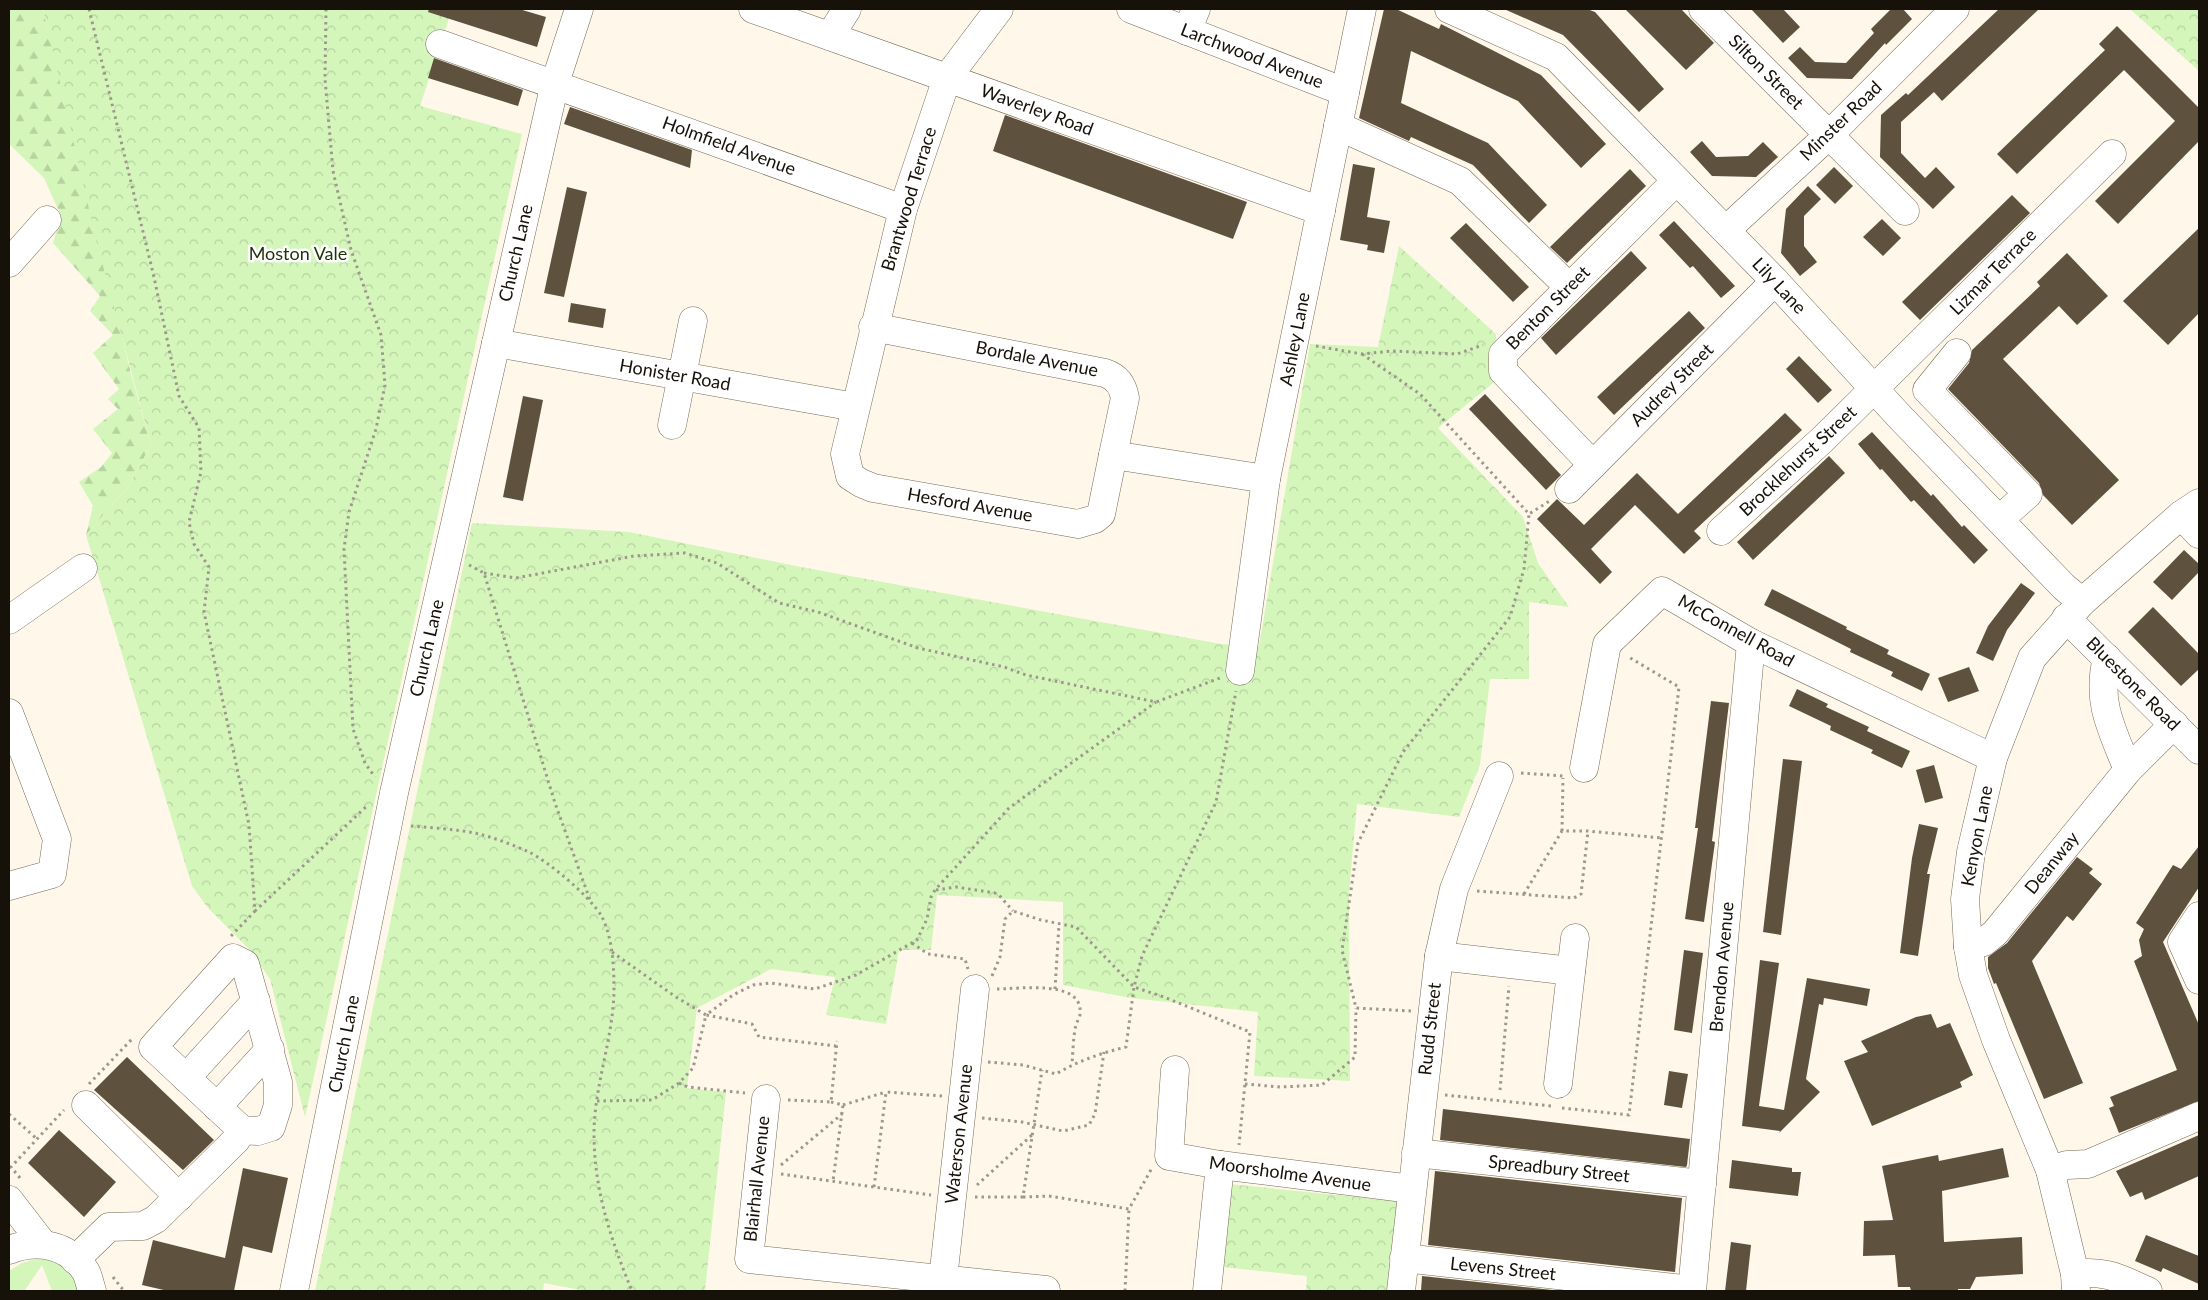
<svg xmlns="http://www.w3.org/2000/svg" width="2208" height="1300" viewBox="0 0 2208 1300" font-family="Lato,sans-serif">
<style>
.grass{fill:#d4f6bb}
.forest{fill:url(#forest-firs)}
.park{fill:url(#park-crowns)}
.building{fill:#5e523f}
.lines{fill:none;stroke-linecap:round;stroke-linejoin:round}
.minor-casing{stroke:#766b56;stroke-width:29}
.major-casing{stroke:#766b56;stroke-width:29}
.path{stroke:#9e978b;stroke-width:3;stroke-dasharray:2.5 4;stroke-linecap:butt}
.minor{stroke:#fff;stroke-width:28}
.major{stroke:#fff;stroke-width:28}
.labels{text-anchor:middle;stroke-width:5;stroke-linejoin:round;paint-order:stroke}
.street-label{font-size:18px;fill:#161109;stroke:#fff}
.park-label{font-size:18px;fill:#1d3306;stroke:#fff}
</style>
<defs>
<pattern id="forest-firs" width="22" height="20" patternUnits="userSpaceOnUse" patternTransform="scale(1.25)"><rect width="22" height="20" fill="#d4f6bb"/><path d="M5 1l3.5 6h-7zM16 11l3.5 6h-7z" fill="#b5d29f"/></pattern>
<pattern id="park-crowns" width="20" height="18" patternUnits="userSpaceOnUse" patternTransform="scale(1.25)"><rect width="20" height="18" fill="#d4f6bb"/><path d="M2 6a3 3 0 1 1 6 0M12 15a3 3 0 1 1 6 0" fill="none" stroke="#b5d29f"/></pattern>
</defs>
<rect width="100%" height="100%" fill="#fff7e9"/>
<!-- grass -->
<path class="grass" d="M36 1259C64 1261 68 1270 84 1291H52L42 1265 25 1290 9 1291V1271L22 1263Z"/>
<!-- forest -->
<path class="forest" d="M9 9H43L131 374 151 445 128 487 86 535 93 506 79 482 101 467 112 453 93 429 118 409 108 399 119 389 93 353 113 335 90 311 100 296 53 243 61 216 44 178 9 144Z"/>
<!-- park -->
<g class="park">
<path d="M43 9H452L420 106 522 134 305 1117 270 979 249 949 208 908 192 886 86 535 128 487 151 445 97 244Z"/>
<path d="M2130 9H2199V71Z"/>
<path d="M1399 246 1496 334 1498 379 1438 428 1523 517 1538 563 1569 607 1529 602V679H1490L1480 765 1459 817 1357 804 1349 892 1350 1081 1254 1076 1258 1012 1131 998 1063 985V902L937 895 931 950H899L886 1024 826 1015 835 977 771 969 697 1008 687 1088 726 1092 705 1291H586L544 1283 543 1291H315L472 523 629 532 801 567 1221 644 1259 646 1310 344 1378 347Z"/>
<path d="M1229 1184 1406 1202 1395 1291H1306L1307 1276 1223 1267Z"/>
</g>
<!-- building -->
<g class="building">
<path d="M429 9H519L546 17 537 47 428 12Z"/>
<path d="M1384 9H1396L1439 29 1441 24 1541 75 1606 144 1581 168 1518 101 1411 51 1401 103 1488 143 1547 205 1529 223 1473 165 1411 137 1409 141 1359 118Z"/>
<path d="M1504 9H1587L1595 12 1664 89 1639 112 1563 35Z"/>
<path d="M1625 9H1681L1714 43 1686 70Z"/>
<path d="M1751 9H1783L1800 27 1783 43Z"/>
<path d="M1891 9H1903L1912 19 1886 45 1885 43 1852 79 1807 78 1788 58 1800 47 1815 62 1846 63 1874 33 1871 29Z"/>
<path d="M1999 9H2039L1942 101 1934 92 1901 122V153L1925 178 1936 167 1955 187 1933 209 1880 157 1881 115 1906 93 1908 95Z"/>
<path d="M2117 26 2199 108V141L2118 224 2095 201 2175 121 2124 70 2017 174 1997 154 2105 50 2099 44Z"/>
<path d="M434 58 523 90 518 106 428 78Z"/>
<path d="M570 107 692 150 690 168 564 124Z"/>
<path d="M1005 115 1247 202 1233 239 993 151Z"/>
<path d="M1702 141 1716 157 1748 156 1763 142 1778 157 1756 177 1712 176 1690 152Z"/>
<path d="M1353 164 1375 168 1367 217 1390 221 1384 253 1367 250 1368 245 1340 240Z"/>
<path d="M1834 167 1853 186 1835 204 1816 185Z"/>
<path d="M1630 169 1646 186 1567 263 1550 247Z"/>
<path d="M1808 186 1821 199 1804 216V246L1817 262 1800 276 1781 253 1786 209Z"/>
<path d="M567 187 587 192 564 297 544 293Z"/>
<path d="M2012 195 2030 213 1920 320 1902 302Z"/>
<path d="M1882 219 1901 238 1883 256 1863 237Z"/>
<path d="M1674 221 1735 286 1721 298 1693 266 1690 268 1659 235Z"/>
<path d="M1466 223 1529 287 1513 302 1450 238Z"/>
<path d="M2199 228V313L2168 345 2123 301Z"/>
<path d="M1631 251 1647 268 1556 355 1541 338Z"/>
<path d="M2067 253 2108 296 2077 325 2059 306 2003 359 2119 480 2072 525 2043 495 2039 483 1948 389 1969 363 1972 350 2040 286 2037 282Z"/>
<path d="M571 303 606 309 603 328 568 322Z"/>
<path d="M1689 311 1705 328 1614 415 1597 397Z"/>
<path d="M1799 356 1832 390 1818 403 1786 369Z"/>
<path d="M1485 394 1561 475 1546 490 1469 409Z"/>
<path d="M523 396 543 400 523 501 503 497Z"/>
<path d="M1785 413 1802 430 1694 531 1701 538 1684 554 1635 505 1591 549 1612 572 1600 584 1537 519 1557 499 1584 525 1637 473 1678 514Z"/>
<path d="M1872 432 1931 496 1933 494 1962 527 1964 525 1988 550 1974 564 1914 500 1911 502 1882 469 1880 470 1858 444Z"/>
<path d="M1829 456 1845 473 1753 560 1737 542Z"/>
<path d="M2184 550 2199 564V572L2172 600 2153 582Z"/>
<path d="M2021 583 2035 593 2007 630 1993 661 1976 653 1988 626Z"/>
<path d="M1772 589 1847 627 1846 629 1889 650 1887 654 1930 674 1922 691 1891 676 1893 672 1850 652 1851 649 1764 605Z"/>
<path d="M2153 607 2199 654V669L2181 686 2128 632Z"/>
<path d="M1969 667 1979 691 1948 702 1938 678Z"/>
<path d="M1797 689 1828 704 1826 707 1869 727 1867 731 1910 751 1902 768 1871 753 1873 750 1830 730 1831 726 1789 706Z"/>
<path d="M1711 701 1729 703 1712 841 1715 842 1704 922 1685 919 1698 828H1695Z"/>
<path d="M1783 759 1802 761 1781 935 1763 932Z"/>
<path d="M1934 765 1943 798 1925 803 1916 770Z"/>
<path d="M1919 824 1938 828 1927 874H1930L1918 956 1900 953 1912 858Z"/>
<path d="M2199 846V887L2163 942 2199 1025V1101L2119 1133 2109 1108 2114 1106 2110 1097 2177 1070 2134 961 2142 956 2139 940 2144 929 2136 923 2173 865 2181 869Z"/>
<path d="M2077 857 2093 869 2089 873 2102 884 2073 921 2067 916 2032 961 2083 1083 2044 1099 1996 983 1994 984 1988 968V957L2007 943Z"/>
<path d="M1684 950 1703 953 1692 1033 1674 1030Z"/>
<path d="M1760 960 1779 963 1759 1106 1784 1110 1807 978 1870 989 1867 1006 1824 998 1823 1005 1819 1004 1806 1079 1820 1092 1779 1133 1780 1131 1742 1126Z"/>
<path d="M1931 1014 1937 1028 1950 1023 1973 1075 1960 1082 1962 1087 1872 1126 1844 1061 1868 1052 1861 1041 1916 1017Z"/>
<path d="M127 1057 214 1140 183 1170 94 1090Z"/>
<path d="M1669 1071 1688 1074 1682 1108 1664 1105Z"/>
<path d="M1443 1109 1690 1139 1687 1165 1686 1167 1440 1140Z"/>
<path d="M59 1130 116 1182 84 1217 28 1163Z"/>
<path d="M2199 1135V1176L2145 1200 2142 1192 2130 1197 2116 1171Z"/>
<path d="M2003 1148 2009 1177 1942 1191 1944 1242 2022 1237 2023 1274 1976 1277 1970 1289H1958V1291H1911L1910 1287H1898L1895 1255 1863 1256 1864 1221 1893 1220 1882 1166 1938 1155 1939 1161Z"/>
<path d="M1732 1160 1792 1168V1172H1801L1798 1196 1729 1188Z"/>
<path d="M243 1168 288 1178 272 1253 243 1246 234 1291H168L142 1285 153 1240 225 1258Z"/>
<path d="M1435 1171 1682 1198 1675 1272 1428 1245Z"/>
<path d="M2146 1235 2199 1256V1284L2163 1268 2161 1272 2135 1261Z"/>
<path d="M1731 1242 1751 1245 1746 1291H1725Z"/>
<path d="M1422 1276 1562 1291H1421Z"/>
</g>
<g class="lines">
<defs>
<g id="minor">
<path d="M753 9 1321 211"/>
<path d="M999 9 947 78 903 209 845 454 850 476 861 483 873 488 1078 524 1095 519 1101 514 1113 455"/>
<path d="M1131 9 1345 92"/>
<path d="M1449 9 1556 57 1775 281 1899 416 2064 587 2082 602"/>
<path d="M1703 9 1905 211"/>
<path d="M1187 31 1196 9"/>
<path d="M830 36 847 9"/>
<path d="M440 44 903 209"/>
<path d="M1338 126 1460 181 1569 287"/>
<path d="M1726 230 1829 135 1955 9"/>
<path d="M9 263 47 220"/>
<path d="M873 327 1105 373C1117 377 1123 386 1125 398L1113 455 1266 479"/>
<path d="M496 343 855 407"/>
<path d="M1957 353 1927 390 2028 494 2000 519"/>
<path d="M672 425 693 321"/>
<path d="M1593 465 1503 371V354L1676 181"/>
<path d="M1569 489 1775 281"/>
<path d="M2181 515 2199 534"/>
<path d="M1721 531 1822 440 2112 154"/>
<path d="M2066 618 2199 750"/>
<path d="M9 620 83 568"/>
<path d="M2107 658C2096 703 2112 729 2128 770"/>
<path d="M1240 671 1266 479 1362 9"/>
<path d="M9 713 57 839 52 874 9 886"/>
<path d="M1584 768 1607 644 1662 591 1751 643 1993 758"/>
<path d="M2199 916 2182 942 2199 980"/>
<path d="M1968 947 1984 942 1995 933 2128 770 2174 724"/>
<path d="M1439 956 1571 971"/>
<path d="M1175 1070 1169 1156 1220 1165 1412 1189"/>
<path d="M186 1078 256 1001"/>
<path d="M1558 1084 1575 938"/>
<path d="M766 1099 749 1259 1046 1290"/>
<path d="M86 1105 179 1197"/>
<path d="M217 1107 270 1049"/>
<path d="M1416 1153 1702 1184"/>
<path d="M2050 1170 2067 1165 2088 1164 2199 1116"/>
<path d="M9 1200 43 1244"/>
<path d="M1404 1258 1692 1290"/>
<path d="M75 1260 109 1227 143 1226 156 1219 236 1140 242 1130 258 1131 271 1127 278 1105V1082L245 964 233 958 153 1047 242 1130"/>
<path d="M2075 1274C2107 1270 2120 1279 2148 1291"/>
<path d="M943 1279 975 989"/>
<path d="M294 1291 394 793 555 83 579 9"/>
<path d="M1207 1291 1220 1165"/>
<path d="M1401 1291 1439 956 1454 889 1499 776"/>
<path d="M1692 1291 1751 643"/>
<path d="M2076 1291 2075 1274 2050 1170 1996 1040 1973 975 1968 947 1965 899 1971 852 1993 758 2032 658 2082 602 2181 515 2199 503"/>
</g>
<path id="major" d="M9 1250C37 1239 69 1244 86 1272 89 1278 90 1285 92 1291"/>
</defs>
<!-- minor casing -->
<use href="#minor" class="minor-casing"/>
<!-- major casing -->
<use href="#major" class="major-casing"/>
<!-- path -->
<g class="path">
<path d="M89 9 154 277 179 396 199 428 201 472 189 522 194 544 209 567 204 612 249 825 255 911 368 805"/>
<path d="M326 9 325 79 333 171 351 250 381 335 385 385 376 429 349 512 344 549 353 729 365 763 375 777"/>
<path d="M1316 346 1362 354 1392 351 1457 354 1483 345"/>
<path d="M1362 354 1420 394 1529 514 1551 500"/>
<path d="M469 565 484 573 555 803 590 900"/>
<path d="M484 573 516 578 634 556 685 553 717 563 779 603 818 612 918 648 1004 667 1026 675 1156 702 1220 678"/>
<path d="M1521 773 1564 776"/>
<path d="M411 826C433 828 457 829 479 834 495 838 513 845 529 852 549 862 591 897 602 917 613 939 614 968 614 991 613 1040 594 1086 594 1134 594 1190 611 1240 632 1291"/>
<path d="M1562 831 1563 778"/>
<path d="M936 890 956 887 995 893 999 895 1013 911"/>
<path d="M1477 891 1574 898 1581 894 1588 831"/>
<path d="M1524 894 1562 831H1588L1662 838"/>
<path d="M231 936 255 911"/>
<path d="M912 943 928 954 965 959 968 969"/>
<path d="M612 952 676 997 706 1015 733 995 753 985 771 983 815 989 856 975 917 940 927 919 931 897 935 890 1009 808 1156 702"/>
<path d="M992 976 1000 957 1005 919 1013 911 1041 920 1076 927 1134 987 1164 997 1250 1032 1239 1145"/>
<path d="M997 989C1019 989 1084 979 1080 1014 1080 1018 1077 1021 1076 1025 1073 1037 1073 1052 1072 1064"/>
<path d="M1055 989 1059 924"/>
<path d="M1411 1011 1356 1008 1342 950 1358 843 1403 752 1510 617 1524 569 1529 514"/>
<path d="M988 1062 1023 1065 1056 1074C1078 1061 1101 1053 1126 1047L1134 987 1142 956 1216 802 1236 691"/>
<path d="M679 1083 688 1087 745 1093"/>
<path d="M89 1084 132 1039"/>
<path d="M1245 1084 1280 1087 1322 1085 1355 1057 1356 1008"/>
<path d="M1500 1090 1509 986"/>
<path d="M1445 1095 1551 1106"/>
<path d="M788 1100 831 1102 837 1041"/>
<path d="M597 1101 652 1100 679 1083 693 1068 706 1015 752 1024 759 1037 836 1046"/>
<path d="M831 1102 843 1105 833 1181"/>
<path d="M843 1105 886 1092"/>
<path d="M1562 1108 1629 1115 1679 687 1627 656"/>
<path d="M9 1114 37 1139"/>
<path d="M982 1118 1022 1122 1063 1131 1089 1125 1095 1114 1104 1052"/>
<path d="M781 1165 842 1114"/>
<path d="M781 1174 931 1195"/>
<path d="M20 1178 11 1167 64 1110"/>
<path d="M977 1185 1032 1135"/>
<path d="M874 1187 886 1092 942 1096"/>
<path d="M975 1197H1023L1042 1070"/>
<path d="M1023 1197 1049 1196 1129 1209 1152 1168"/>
<path d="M113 1277 124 1291"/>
<path d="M1125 1291 1129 1209"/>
</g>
<!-- minor -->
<use href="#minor" class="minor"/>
<!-- major -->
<use href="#major" class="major"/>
</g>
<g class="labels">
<!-- street labels -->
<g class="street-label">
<text transform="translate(1252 56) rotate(21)" y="6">Larchwood Avenue</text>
<text transform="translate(1766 72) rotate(45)" y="6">Silton Street</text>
<text transform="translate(1037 110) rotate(20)" y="6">Waverley Road</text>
<text transform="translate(1841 121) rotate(-44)" y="6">Minster Road</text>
<text transform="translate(729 146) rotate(20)" y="6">Holmfield Avenue</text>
<text transform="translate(909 199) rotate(-73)" y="6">Brantwood Terrace</text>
<text transform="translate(516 253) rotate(-77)" y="6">Church Lane</text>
<text transform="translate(1993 272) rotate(-45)" y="6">Lizmar Terrace</text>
<text transform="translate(1779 286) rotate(47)" y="6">Lily Lane</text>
<text transform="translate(1548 308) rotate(-45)" y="6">Benton Street</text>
<text transform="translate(1295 339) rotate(-79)" y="6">Ashley Lane</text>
<text transform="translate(1037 359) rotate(11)" y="6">Bordale Avenue</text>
<text transform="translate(675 375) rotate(10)" y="6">Honister Road</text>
<text transform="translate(1672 385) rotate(-45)" y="6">Audrey Street</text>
<text transform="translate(1798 461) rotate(-43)" y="6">Brocklehurst Street</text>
<text transform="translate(970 505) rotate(10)" y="6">Hesford Avenue</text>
<text transform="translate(1736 631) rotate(29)" y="6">McConnell Road</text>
<text transform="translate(427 648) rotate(-77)" y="6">Church Lane</text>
<text transform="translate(2133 684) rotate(45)" y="6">Bluestone Road</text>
<text transform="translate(1977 836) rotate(-79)" y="6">Kenyon Lane</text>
<text transform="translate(2052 863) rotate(-51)" y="6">Deanway</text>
<text transform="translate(1722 967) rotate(-85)" y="6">Brendon Avenue</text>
<text transform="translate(1430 1029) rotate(-84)" y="6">Rudd Street</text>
<text transform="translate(344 1044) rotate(-79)" y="6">Church Lane</text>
<text transform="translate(959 1134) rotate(-84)" y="6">Waterson Avenue</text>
<text transform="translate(1559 1169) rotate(6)" y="6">Spreadbury Street</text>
<text transform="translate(1290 1174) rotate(8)" y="6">Moorsholme Avenue</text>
<text transform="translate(757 1179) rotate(-84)" y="6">Blairhall Avenue</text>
<text transform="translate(1503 1269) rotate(6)" y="6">Levens Street</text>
</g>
<!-- park labels -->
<g class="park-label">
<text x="298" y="260">Moston Vale</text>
</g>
</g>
<!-- border -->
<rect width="2208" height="1300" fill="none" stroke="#161109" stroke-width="20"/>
</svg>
